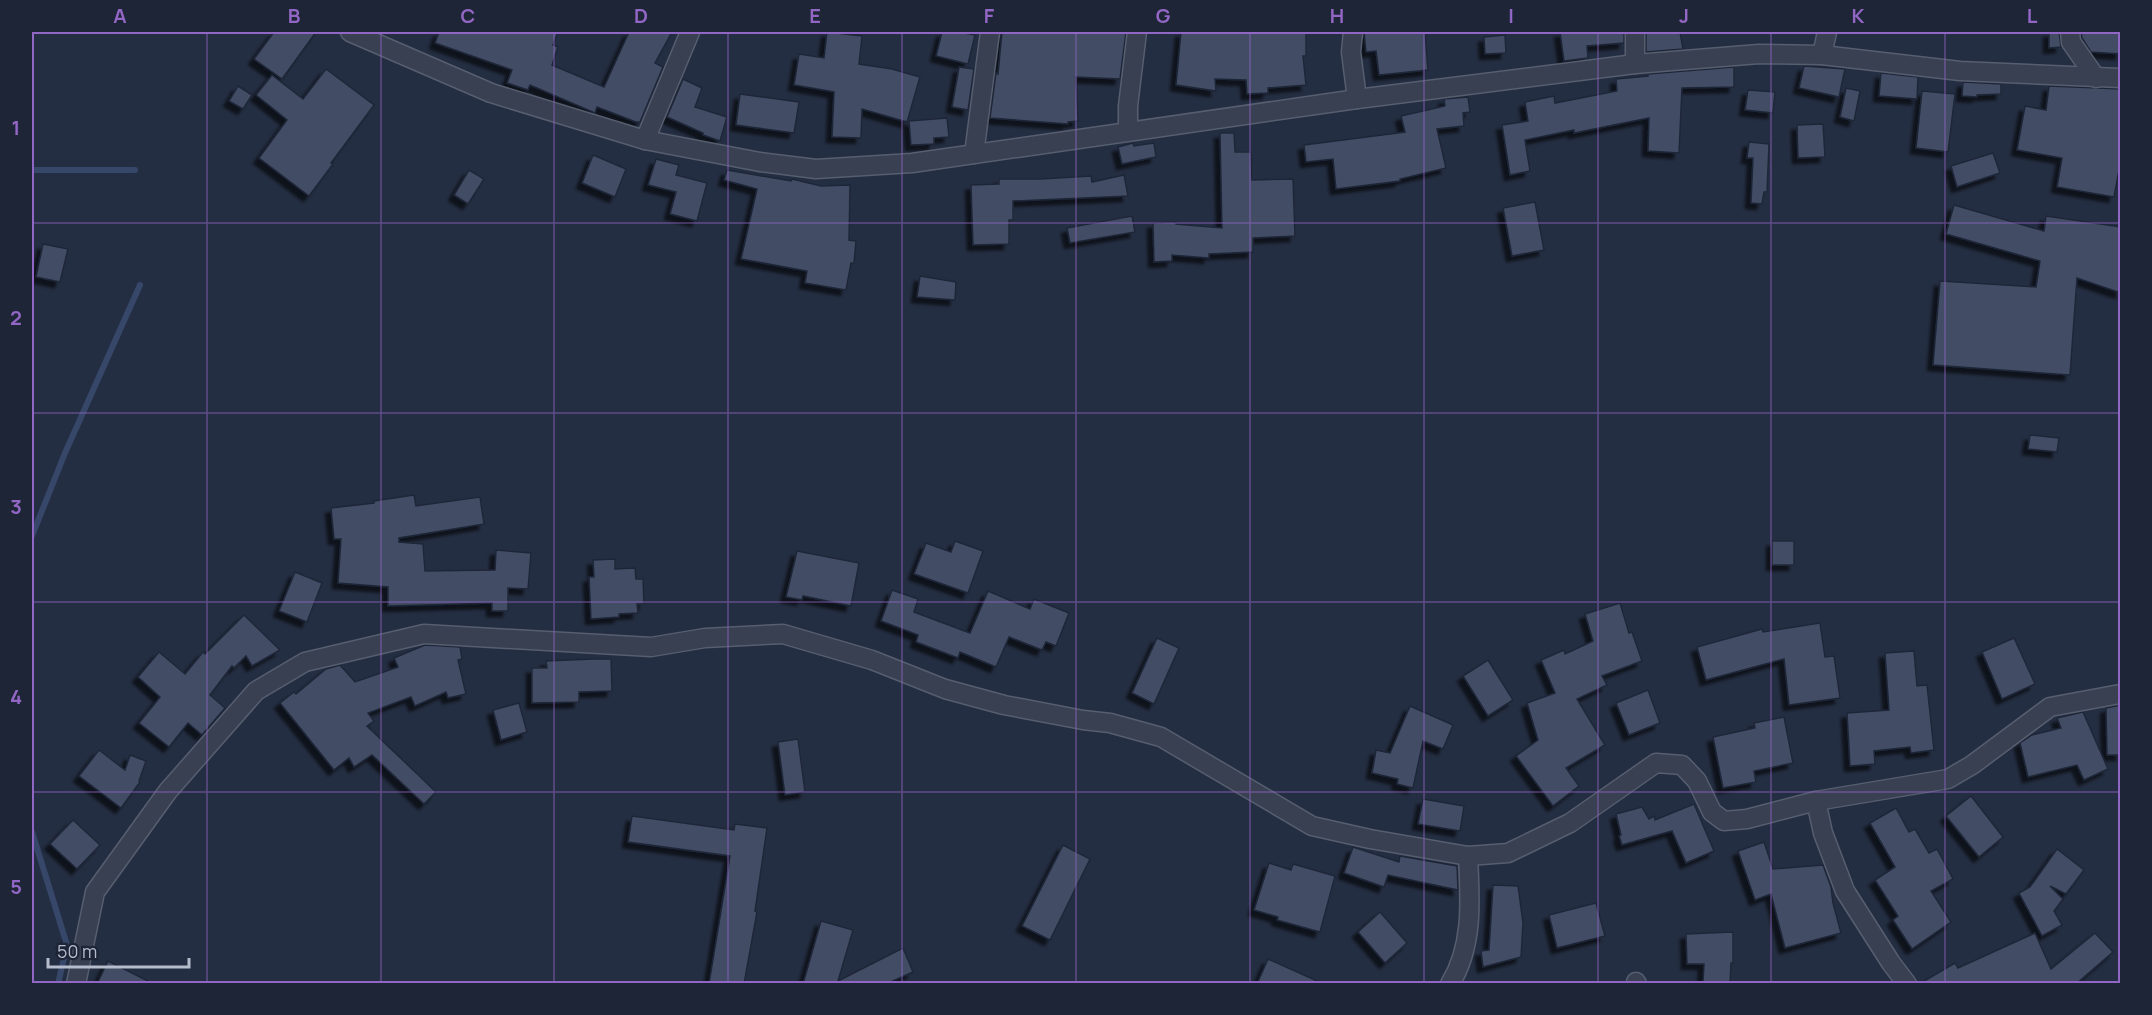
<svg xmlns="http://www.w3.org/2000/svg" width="2152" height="1015" viewBox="0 0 2152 1015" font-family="Manrope,sans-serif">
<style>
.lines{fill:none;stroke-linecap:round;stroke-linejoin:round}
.stream{stroke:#37476a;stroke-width:6}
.building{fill:#434d65;stroke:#1f2739;stroke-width:1.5;filter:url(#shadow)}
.minor-casing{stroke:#565e6f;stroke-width:21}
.minor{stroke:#384052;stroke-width:18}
.grid{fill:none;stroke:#9266c4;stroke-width:1.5;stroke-opacity:0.55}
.neatline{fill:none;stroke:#9266c4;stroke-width:2}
.grid-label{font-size:20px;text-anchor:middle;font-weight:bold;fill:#9266c4}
</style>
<defs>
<filter id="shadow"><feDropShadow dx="-5.5" dy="5.5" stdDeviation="1.5" flood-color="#0009"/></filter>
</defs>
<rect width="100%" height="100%" fill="#242e42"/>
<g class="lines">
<!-- stream -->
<g class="stream">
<path d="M32 170H135"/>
<path d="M32 536 65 453 140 285"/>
<path d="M32 832 67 945 58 984"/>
</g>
</g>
<!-- building -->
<g class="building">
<path d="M274 32H316L282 79 254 59Z"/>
<path d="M439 32H558L553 45 558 47 552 65 604 87 629 32H672L655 63 663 67 640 122H636L597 107 595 113 530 85 528 90 507 83 512 70 435 43Z"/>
<path d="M827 32 862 36 859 64 892 69 920 77 907 122 862 109 861 138 832 137 834 92 794 85 799 54 824 58Z"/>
<path d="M942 32H959L975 35 968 64 936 56Z"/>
<path d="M1002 32H1126L1120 79 1076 77 1078 121 1068 122V124L990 118 996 73 998 74Z"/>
<path d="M1181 32H1306V56H1303L1306 85 1268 88V93L1247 94 1246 80 1215 79 1216 91 1176 85Z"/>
<path d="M1364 32H1425L1428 70 1379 75 1376 51 1366 52Z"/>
<path d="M1560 32H1624V43L1587 46 1588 58 1564 61Z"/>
<path d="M1646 32H1680L1683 49 1646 52Z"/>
<path d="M2049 32H2059L2061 47 2049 48Z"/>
<path d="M2081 32H2121V54L2091 52 2082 38Z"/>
<path d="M1505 35 1506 53 1485 54 1484 37Z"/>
<path d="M1804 66 1845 69 1839 97 1799 88Z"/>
<path d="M959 67 974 69 968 110 952 107Z"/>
<path d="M1734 67V87L1682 88 1679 153 1648 151 1649 118 1574 133V130L1525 140 1530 171 1510 175 1502 125 1528 121 1525 102 1554 96 1555 103 1617 91 1616 79 1648 76V74Z"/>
<path d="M326 69 374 105 331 163 333 164 309 196 259 158 287 120 256 95 272 75 303 99Z"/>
<path d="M1881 73 1918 77 1917 99 1879 96Z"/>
<path d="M683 79 702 88 695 107 727 117 720 141 703 135V133L667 117Z"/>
<path d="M1963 82 2001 84V94L1977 95V97L1962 96Z"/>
<path d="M238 86 252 95 243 109 229 101Z"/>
<path d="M2049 86 2121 89V159L2114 197 2057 187 2062 158 2017 150 2025 106 2046 110Z"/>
<path d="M1846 88 1860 91 1854 121 1840 117Z"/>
<path d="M1748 90 1775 92 1773 113 1745 110Z"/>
<path d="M1922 91 1955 94 1948 152 1916 148Z"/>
<path d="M740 94 799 102 794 133 736 125Z"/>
<path d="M1468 97 1470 112 1463 113 1464 126 1437 129 1446 168 1400 179V181L1336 189 1333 159 1306 162 1304 145 1405 132 1401 116 1445 106 1444 99Z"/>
<path d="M947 118 949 137 934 138V144L911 145 909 121Z"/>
<path d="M1823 124 1825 157 1798 158 1797 125Z"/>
<path d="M1220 133H1234L1235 152H1251L1252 180 1293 179 1295 236 1253 238V252L1209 254V258L1172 255V261L1154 262 1153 223 1176 222V224L1222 228Z"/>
<path d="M1749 142 1769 144 1767 192H1764L1762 204 1751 203 1753 158H1747Z"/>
<path d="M1133 143 1134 146 1154 143 1156 157 1122 164 1118 147Z"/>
<path d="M1993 153 2000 173 1957 187 1951 166Z"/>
<path d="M593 155 626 169 615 197 582 183Z"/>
<path d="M656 159 679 165 676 175 707 183 697 221 670 214 676 192 648 185Z"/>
<path d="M469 170 484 179 468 204 454 195Z"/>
<path d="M727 170 791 181 792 179 821 186 850 185 849 240 856 241 854 263H851L846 290 805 283 807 271 741 259 757 189 724 180Z"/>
<path d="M1124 175 1128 196 1013 201V220H1009V244L973 245 971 185 999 184V179H1041L1091 176 1092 182Z"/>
<path d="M1535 202 1544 250 1512 256 1503 208Z"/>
<path d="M1954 205 2044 231 2046 216 2121 227V293L2077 278 2070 375 1933 365 1940 281 2036 287 2040 261 1946 234Z"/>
<path d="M1132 216 1135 232 1070 243 1067 228Z"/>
<path d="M43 244 68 249 60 282 36 277Z"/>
<path d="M920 276 956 282 955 300 917 297Z"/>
<path d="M2030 435 2059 438 2057 452 2028 449Z"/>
<path d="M414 495 416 506 480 497 484 524 399 538V542L423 544 425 571 495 570 496 550 531 553 528 589 508 588V611H492V603L388 606V587L338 583 341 539H334L331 508 374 503V501Z"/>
<path d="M955 541 983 551 968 593 914 574 926 543 951 552Z"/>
<rect x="1772" y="541" width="22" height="24"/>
<path d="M797 551 859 563 851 606 803 596 802 600 786 597Z"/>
<path d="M615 559V569L635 568 636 579H643L644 604H637L638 613 619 614V617L591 619 589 577H594L593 560Z"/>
<path d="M295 572 322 583 307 622 279 611Z"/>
<path d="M892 590 918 599 914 612 970 633 988 591 1030 609 1034 599 1069 613 1056 646 1046 642 1042 650 1009 637 996 667 960 652 958 658 916 642 918 635 881 621Z"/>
<path d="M1620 603 1629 633 1632 632 1642 661 1602 676 1607 685 1577 699 1605 745 1566 768 1579 786 1553 806 1516 756 1538 740 1527 703 1555 693 1541 660 1564 650 1565 654 1593 641 1585 614Z"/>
<path d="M244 615 280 650 252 666 246 656 234 668 232 666 210 695 225 708 202 735 188 723 169 747 139 723 160 697 138 677 159 652 185 674 203 652 205 654Z"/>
<path d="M1820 623 1825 657 1834 656 1840 698 1789 705 1784 659 1706 680 1697 647 1762 629 1763 632Z"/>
<path d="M1157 638 1179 648 1154 704 1132 693Z"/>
<path d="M2014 638 2035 684 2002 699 1982 652Z"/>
<path d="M425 645 460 647 462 659 458 660 466 694 448 698 446 692 415 706 411 697 368 713 374 721 367 726 436 792 424 804 372 755 354 767 349 758 334 770 280 703 294 692 296 694 326 669 340 665 355 682 398 667 394 658Z"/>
<path d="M1914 651 1917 686 1927 685 1934 750 1911 753 1910 747 1874 751 1875 764 1850 766 1847 713 1889 710 1885 653Z"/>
<path d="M594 659H611L612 691 579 692V702L532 703V668H547L546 661Z"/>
<path d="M1488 660 1513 700 1488 716 1463 676Z"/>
<path d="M1648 690 1660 723 1629 735 1616 703Z"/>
<path d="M519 703 527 732 501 740 493 710Z"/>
<path d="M2121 705V755H2107L2106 708Z"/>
<path d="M1410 706 1453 725 1443 749 1423 741 1413 788 1397 784 1398 779 1372 773 1376 750 1390 753Z"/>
<path d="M2083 712 2108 769 2084 780 2077 765 2028 777 2020 743 2032 735 2061 728 2057 718Z"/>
<path d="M1784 717 1793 763 1754 771 1756 782 1723 788 1713 737 1755 728 1754 723Z"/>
<path d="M798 739 805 792 785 795 778 742Z"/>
<path d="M99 750 125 770 130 755 146 761 139 781 140 782 121 808 79 776Z"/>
<path d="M1971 796 2003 837 1979 857 1946 816Z"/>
<path d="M1423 799 1464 806 1460 831 1418 824Z"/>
<path d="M1694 804 1714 851 1686 863 1672 831 1622 845 1619 836 1621 835 1616 814 1642 807 1649 819 1654 816 1655 820Z"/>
<path d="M1896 808 1909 832 1915 829 1929 853 1937 849 1953 879 1931 891 1951 922 1912 949 1893 920 1898 916 1875 880 1895 867 1870 823Z"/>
<path d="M632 816 734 830 735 824 767 828 755 911 757 912 744 984H709L730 856 628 842Z"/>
<path d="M73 820 100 845 77 869 50 844Z"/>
<path d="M1764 842 1773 869 1823 865 1831 887 1833 903 1841 933 1785 948 1771 894 1755 900 1738 851Z"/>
<path d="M1063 845 1090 859 1050 940 1022 926Z"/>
<path d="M1353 847 1399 862 1400 856 1457 866 1458 890 1388 875 1384 887 1344 873Z"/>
<path d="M2057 849 2084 870 2066 894 2050 886 2063 899 2054 911 2062 925 2042 936 2019 893 2030 887Z"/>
<path d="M1269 863 1291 870 1293 864 1335 876 1320 932 1277 920 1278 917 1254 910Z"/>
<path d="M1493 885 1518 886 1523 923 1521 957 1483 967 1481 951 1489 950Z"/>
<path d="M1596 903 1605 936 1557 948 1549 915Z"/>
<path d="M1380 912 1407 943 1385 963 1358 932Z"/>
<path d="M821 921 853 930 838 981 903 948 913 972 886 984H803Z"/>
<path d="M1733 932V963H1731L1730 984H1703L1704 964H1687L1686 934Z"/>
<path d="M2035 933 2051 969 2095 933 2113 952 2076 984H1919L1955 963 1958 968Z"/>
<path d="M1268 959 1324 984H1257Z"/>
<path d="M108 961 154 984H97Z"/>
</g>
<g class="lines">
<defs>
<g id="minor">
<path d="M350 32 491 93 645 140 760 162 816 169 912 163 1357 99 1635 64 1759 54 1822 55 1960 71 2120 78"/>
<path d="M1353 32 1351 52 1357 99"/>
<path d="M2070 32 2071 42 2096 78"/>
<path d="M1822 55 1827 32"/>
<path d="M1635 64V32"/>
<path d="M1128 131V106L1137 32"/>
<path d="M645 140 690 32"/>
<path d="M974 154 990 32"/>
<path d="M1816 801 1823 833 1845 891 1891 963 1907 984"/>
<path d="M1636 982 1637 984"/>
<path d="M76 984 95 892 168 791 256 691 305 662 424 634 651 647 705 638 783 634 872 660 945 689 1004 705 1083 720 1110 723 1161 737 1312 826 1370 839 1468 856 1508 853 1570 823 1656 763 1682 765 1697 781 1712 812 1724 821 1747 819 1816 801 1948 779 1972 765 2050 707 2120 694"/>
<path d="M1450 984C1474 945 1470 899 1468 856"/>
</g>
</defs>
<!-- minor casing -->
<use href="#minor" class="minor-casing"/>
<!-- minor -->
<use href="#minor" class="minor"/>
</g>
<!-- grid -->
<path class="grid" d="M207 32V984M381 32V984M554 32V984M728 32V984M902 32V984M1076 32V984M1250 32V984M1424 32V984M1598 32V984M1771 32V984M1945 32V984M32 223H2120M32 413H2120M32 602H2120M32 792H2120"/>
<!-- border -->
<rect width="2152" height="1015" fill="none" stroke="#1d2537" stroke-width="66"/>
<!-- scale -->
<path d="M48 958v9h141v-9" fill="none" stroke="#b5bccc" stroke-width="3"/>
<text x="57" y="958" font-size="18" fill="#b5bccc" stroke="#1d2537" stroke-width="4.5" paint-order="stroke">50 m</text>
<rect x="33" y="33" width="2086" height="949" class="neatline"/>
<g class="grid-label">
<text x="120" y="23">A</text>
<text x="294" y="23">B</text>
<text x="468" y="23">C</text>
<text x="641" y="23">D</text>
<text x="815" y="23">E</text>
<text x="989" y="23">F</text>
<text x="1163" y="23">G</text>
<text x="1337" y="23">H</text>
<text x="1511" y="23">I</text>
<text x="1684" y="23">J</text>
<text x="1858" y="23">K</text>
<text x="2032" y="23">L</text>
<text x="16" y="135">1</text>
<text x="16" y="325">2</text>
<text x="16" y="514">3</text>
<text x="16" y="704">4</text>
<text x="16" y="894">5</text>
</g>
</svg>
